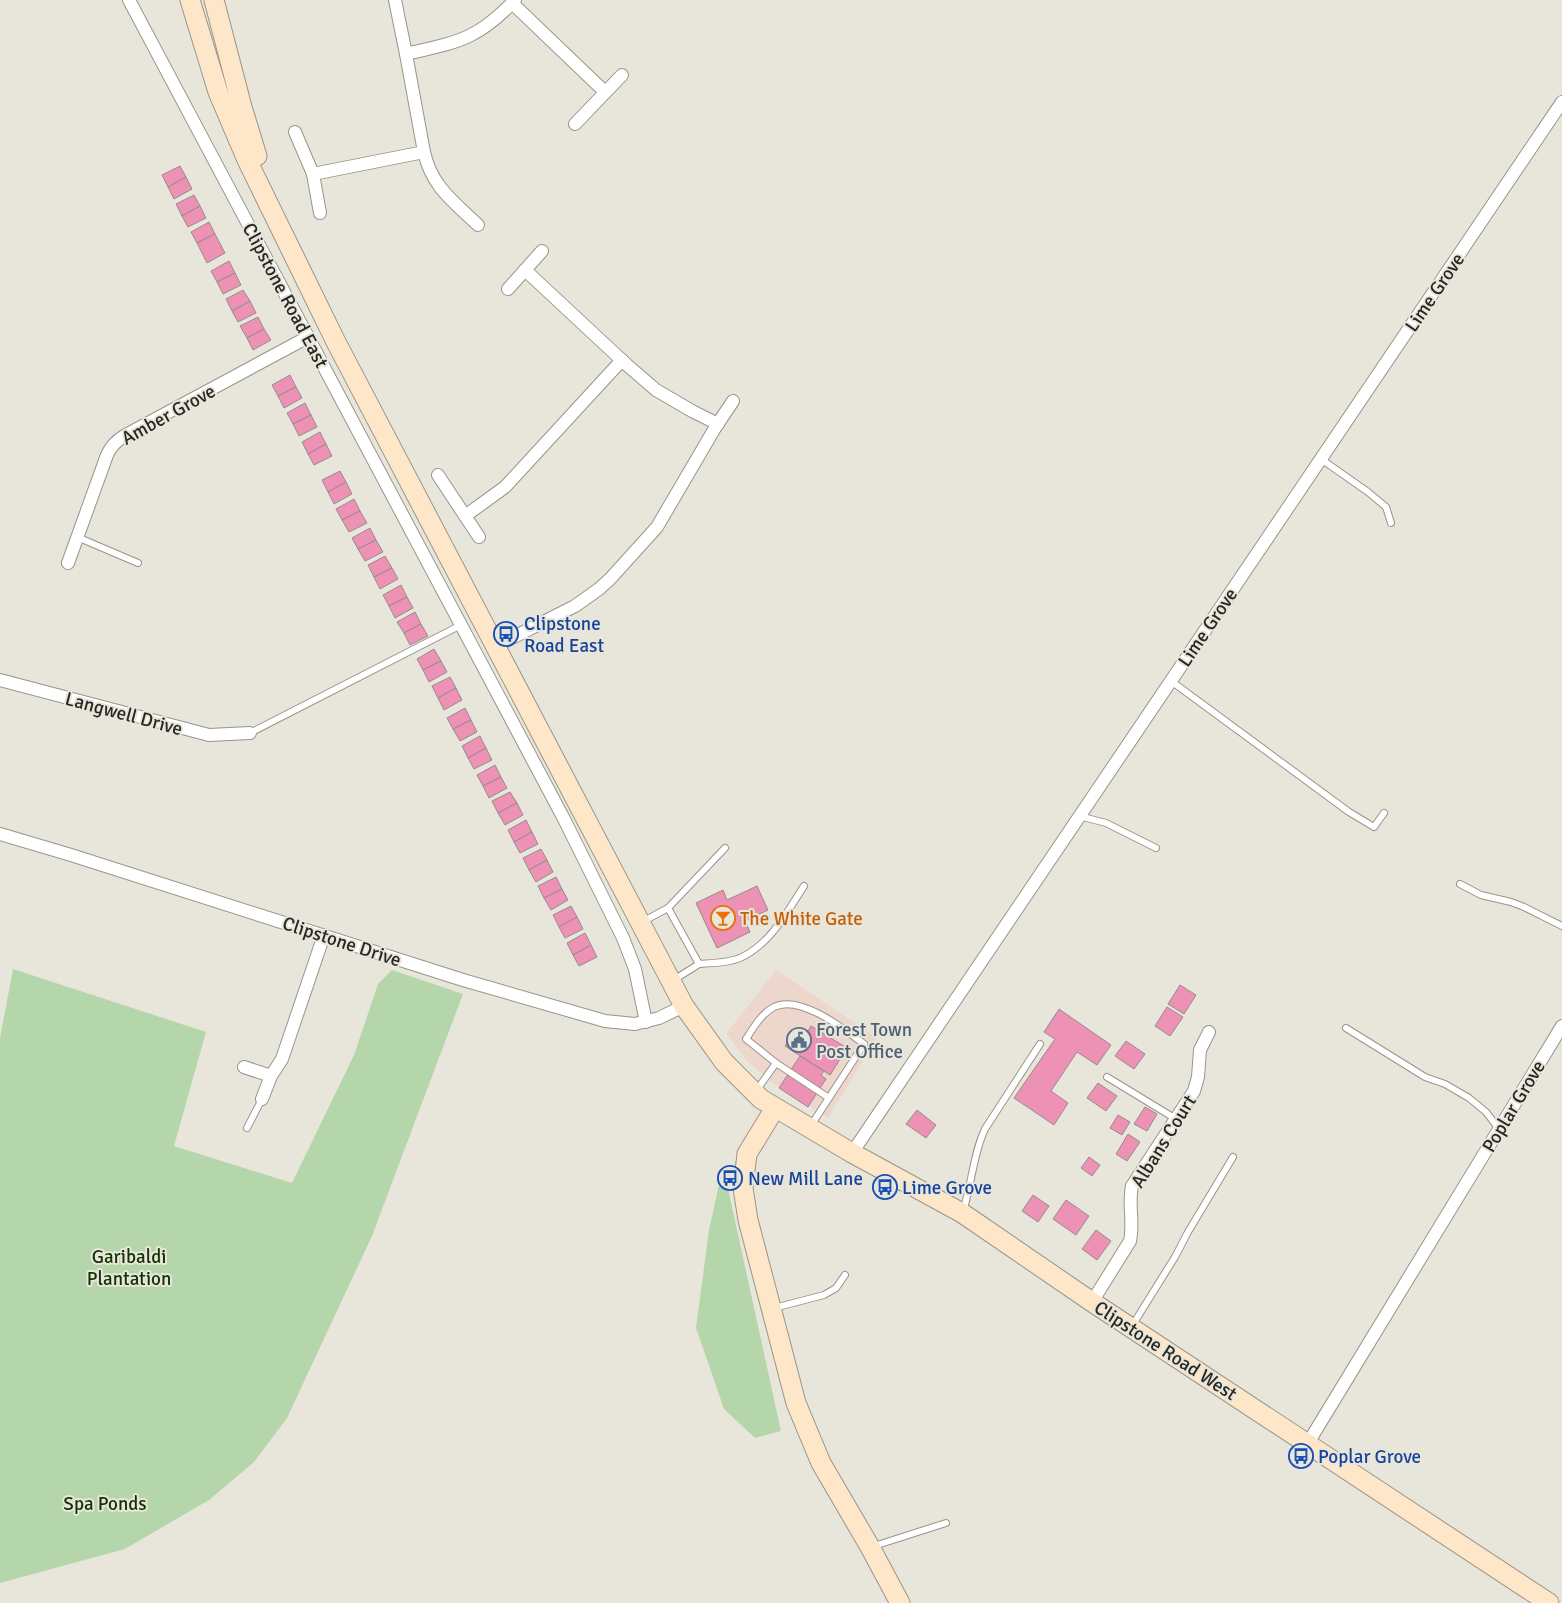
<svg xmlns="http://www.w3.org/2000/svg" width="1562" height="1603" viewBox="0 0 1562 1603" font-family="Signika,sans-serif">
<style>
.commercial{fill:#edd6cb}
.green{fill:#b5d6aa}
.building{fill:#ed92b4;stroke:#968b8e}
.lines{fill:none;stroke-linecap:round;stroke-linejoin:round}
.lane-casing{stroke:#97958b;stroke-width:8}
.street-casing{stroke:#97958b;stroke-width:14}
.secondary-casing{stroke:#97958b;stroke-width:21}
.lane{stroke:#fff;stroke-width:6}
.street{stroke:#fff;stroke-width:12}
.secondary{stroke:#fee6c9;stroke-width:19}
.labels{text-anchor:middle;stroke-width:4;stroke-linejoin:round;paint-order:stroke}
.street-label{font-size:19px;fill:#282723;stroke:#e8e6db}
.transit-label{font-size:19px;fill:#164399;stroke:#e8e6db;text-anchor:start}
.food-label{font-size:19px;fill:#c56008;stroke:#e8e6db;text-anchor:start}
.service-label{font-size:19px;fill:#4e5e75;stroke:#e8e6db;text-anchor:start}
.park-label{font-size:19px;fill:#103300;stroke:#e8e6db}
</style>
<rect width="100%" height="100%" fill="#e8e6db"/>
<!-- commercial -->
<path class="commercial" d="M776 970 877 1038 828 1118 773 1083 748 1062 726 1034Z"/>
<!-- green -->
<g class="green">
<path d="M13 969 206 1032 174 1146 292 1183 354 1055 378 984 392 970 463 994 372 1236 287 1418 254 1462 209 1500 125 1549 0 1583V1038Z"/>
<path d="M723 1166 781 1431 755 1438 724 1409 696 1328 709 1230Z"/>
</g>
<!-- building -->
<g class="building">
<path d="M180 166 186 177 168 187 162 175Z"/>
<path d="M186 177 192 189 174 199 168 187Z"/>
<path d="M194 195 200 206 182 216 176 204Z"/>
<path d="M200 206 206 218 188 227 182 216Z"/>
<path d="M209 222 215 234 197 243 191 232Z"/>
<path d="M215 234 225 253 207 263 197 243Z"/>
<path d="M229 261 235 273 217 282 211 271Z"/>
<path d="M235 273 241 285 223 294 217 282Z"/>
<path d="M243 290 250 301 232 311 226 299Z"/>
<path d="M250 301 256 313 238 322 232 311Z"/>
<path d="M258 317 264 329 247 338 240 326Z"/>
<path d="M264 329 271 340 253 350 247 338Z"/>
<path d="M290 375 296 387 278 396 272 385Z"/>
<path d="M296 387 302 398 284 408 278 396Z"/>
<path d="M305 403 311 415 293 424 287 413Z"/>
<path d="M311 415 317 427 299 436 293 424Z"/>
<path d="M320 432 326 444 308 454 302 442Z"/>
<path d="M326 444 332 456 314 465 308 454Z"/>
<path d="M340 471 346 482 328 492 322 480Z"/>
<path d="M346 482 352 494 334 504 328 492Z"/>
<path d="M354 499 360 511 342 520 336 509Z"/>
<path d="M360 511 367 523 349 532 342 520Z"/>
<path d="M370 528 376 540 358 549 352 538Z"/>
<path d="M376 540 383 552 365 561 358 549Z"/>
<path d="M385 556 392 568 374 577 368 565Z"/>
<path d="M392 568 398 579 380 589 374 577Z"/>
<path d="M401 585 407 597 389 606 383 595Z"/>
<path d="M407 597 413 608 395 618 389 606Z"/>
<path d="M415 612 421 624 404 633 397 622Z"/>
<path d="M421 624 428 636 410 645 404 633Z"/>
<path d="M434 649 441 661 423 670 417 659Z"/>
<path d="M441 661 447 672 429 682 423 670Z"/>
<path d="M450 677 456 688 438 698 432 686Z"/>
<path d="M456 688 462 700 444 710 438 698Z"/>
<path d="M465 708 471 720 453 729 447 718Z"/>
<path d="M471 720 477 732 460 741 453 729Z"/>
<path d="M480 736 486 748 468 758 462 746Z"/>
<path d="M486 748 492 760 474 769 468 758Z"/>
<path d="M495 765 501 777 483 786 477 775Z"/>
<path d="M501 777 507 788 489 798 483 786Z"/>
<path d="M510 792 517 803 498 813 492 801Z"/>
<path d="M517 803 523 815 505 825 498 813Z"/>
<path d="M526 820 532 832 514 842 508 830Z"/>
<path d="M532 832 538 844 520 853 514 842Z"/>
<path d="M541 849 547 860 529 870 523 858Z"/>
<path d="M547 860 553 872 536 882 529 870Z"/>
<path d="M556 877 562 889 544 898 538 886Z"/>
<path d="M757 886 768 910 745 921 750 932 717 948 696 903 723 890 727 900Z"/>
<path d="M562 889 568 900 551 910 544 898Z"/>
<path d="M571 906 577 917 559 927 553 915Z"/>
<path d="M577 917 583 929 565 938 559 927Z"/>
<path d="M585 933 591 945 573 955 567 943Z"/>
<path d="M591 945 597 957 579 966 573 955Z"/>
<path d="M1180 985 1196 995 1184 1014 1168 1004Z"/>
<path d="M1167 1007 1183 1017 1170 1036 1155 1026Z"/>
<path d="M1059 1009 1111 1045 1097 1065 1077 1052 1051 1091 1068 1103 1054 1125 1014 1098 1055 1039 1044 1032Z"/>
<path d="M811 1026 847 1048 830 1075 785 1046 796 1029 806 1035Z"/>
<path d="M1126 1041 1145 1054 1134 1069 1115 1056Z"/>
<path d="M800 1056 824 1071 821 1075 826 1079 808 1107 779 1088Z"/>
<path d="M1098 1083 1117 1096 1106 1111 1087 1098Z"/>
<path d="M1145 1107 1157 1114 1147 1131 1134 1124Z"/>
<path d="M917 1110 936 1125 926 1138 906 1124Z"/>
<path d="M1118 1115 1130 1122 1122 1135 1110 1128Z"/>
<path d="M1128 1134 1140 1142 1127 1161 1116 1154Z"/>
<path d="M1089 1157 1100 1165 1092 1176 1081 1168Z"/>
<path d="M1033 1195 1049 1206 1038 1222 1022 1211Z"/>
<path d="M1066 1200 1089 1216 1076 1235 1053 1219Z"/>
<path d="M1096 1230 1111 1241 1097 1260 1082 1249Z"/>
</g>
<g class="lines">
<defs>
<g id="lane">
<path d="M1321 459 1368 492 1386 507 1391 523"/>
<path d="M77 537 138 563"/>
<path d="M1171 681 1349 812 1374 827 1384 813"/>
<path d="M250 733 461 625"/>
<path d="M1079 816 1106 823 1156 848"/>
<path d="M1460 884 1481 895 1511 902 1524 907 1562 926"/>
<path d="M668 908 725 848"/>
<path d="M642 922 668 908 699 964 672 981"/>
<path d="M699 964C713 963 730 963 742 957 771 943 787 912 804 886"/>
<path d="M1346 1028 1425 1077 1445 1084 1469 1098 1486 1112 1499 1129"/>
<path d="M1107 1077 1176 1119"/>
<path d="M756 1091 776 1063"/>
<path d="M810 1127 864 1044C844 1029 800 994 774 1007 761 1014 754 1027 746 1039L776 1063 829 1098"/>
<path d="M247 1128 262 1099"/>
<path d="M963 1211C972 1184 973 1154 985 1129L1040 1044"/>
<path d="M774 1308 824 1295 836 1288 845 1275"/>
<path d="M1132 1326 1175 1257 1188 1232 1233 1157"/>
<path d="M871 1547 946 1523"/>
</g>
<g id="street">
<path d="M129 0 564 819 623 938 635 969 646 1022"/>
<path d="M395 0 406 54C458 42 477 40 515 0"/>
<path d="M512 3 605 92"/>
<path d="M575 124 622 75"/>
<path d="M295 132 313 174 320 213"/>
<path d="M424 152C432 187 453 201 478 225"/>
<path d="M313 174 424 152 406 54"/>
<path d="M525 270 627 365 656 390 692 411 718 424"/>
<path d="M508 289 542 251"/>
<path d="M438 475 479 537"/>
<path d="M465 516 505 487 622 360"/>
<path d="M68 563 107 455C111 446 116 441 124 436L308 337"/>
<path d="M496 646 575 606 599 589 610 579 657 527 715 428 733 401"/>
<path d="M0 680 209 735 250 733"/>
<path d="M0 834 71 855 463 980 605 1021 635 1024 659 1018 684 1006"/>
<path d="M244 1067 271 1076"/>
<path d="M262 1099 271 1076 282 1059 324 935"/>
<path d="M852 1153 1562 102"/>
<path d="M1092 1302 1130 1241C1134 1222 1128 1204 1132 1186L1194 1091 1198 1077 1200 1050 1209 1032"/>
<path d="M1308 1443 1562 1026"/>
</g>
<g id="secondary">
<path d="M190 0 218 92 247 160 336 342 684 1006 724 1062 761 1099 852 1153 962 1213 1092 1302 1549 1603"/>
<path d="M214 0 242 107 257 156"/>
<path d="M775 1108 747 1154 743 1188 748 1220 796 1403 821 1463 870 1547 900 1603"/>
</g>
</defs>
<!-- lane casing -->
<use href="#lane" class="lane-casing"/>
<!-- street casing -->
<use href="#street" class="street-casing"/>
<!-- secondary casing -->
<use href="#secondary" class="secondary-casing"/>
<!-- lane -->
<use href="#lane" class="lane"/>
<!-- street -->
<use href="#street" class="street"/>
<!-- secondary -->
<use href="#secondary" class="secondary"/>
</g>
<!-- icons -->
<defs>
<symbol id="bus-ring" viewBox="-11 -11 22 22"><circle r="9.5" fill="#e8e6db" stroke="#1a4fb4" stroke-width="1.5"/><path d="M-5-6H5V4H4V6H2V4H-2V6H-4V4H-5ZM-3.5-4V0h7V-4ZM-3.5 1.2v1.5H-2V1.2ZM2 1.2v1.5H3.5V1.2Z" fill="#1a4fb4"/></symbol>
<symbol id="bar-ring" viewBox="-11 -11 22 22"><circle r="9.5" fill="#e8e6db" stroke="#e8710a" stroke-width="1.5"/><path d="M-6-5H6L.8 .8V4.5H3.5V6h-7V4.5H-.8V.8Z" fill="#e8710a"/></symbol>
<symbol id="civic-ring" viewBox="-11 -11 22 22"><circle r="9.5" fill="#e8e6db" stroke="#5c6f8a" stroke-width="1.5"/><path d="M-.6-6.5H3V-4.5H.6V-3L4-1V1h2V6H-6V1h2V-1L-.6-3ZM-1.2 2.5V6h2.4V2.5Z" fill="#5c6f8a"/></symbol>
</defs>
<g fill-rule="evenodd">
<use href="#bus-ring" x="492" y="620" width="28" height="28"/>
<use href="#bar-ring" x="709" y="904" width="28" height="28"/>
<use href="#civic-ring" x="785" y="1026" width="28" height="28"/>
<use href="#bus-ring" x="716" y="1164" width="28" height="28"/>
<use href="#bus-ring" x="871" y="1173" width="28" height="28"/>
<use href="#bus-ring" x="1287" y="1442" width="28" height="28"/>
</g>
<g class="labels">
<!-- street labels -->
<g class="street-label">
<text transform="translate(1434 292) rotate(-56)" y="7">Lime Grove</text>
<text transform="translate(286 295) rotate(62)" y="7">Clipstone Road East</text>
<text transform="translate(168 414) rotate(-29)" y="7">Amber Grove</text>
<text transform="translate(1207 627) rotate(-56)" y="7">Lime Grove</text>
<text transform="translate(124 713) rotate(15)" y="7">Langwell Drive</text>
<text transform="translate(342 941) rotate(18)" y="7">Clipstone Drive</text>
<text transform="translate(1513 1106) rotate(-59)" y="7">Poplar Grove</text>
<text transform="translate(1163 1141) rotate(-58)" y="7">Albans Court</text>
<text transform="translate(1166 1350) rotate(33)" y="7">Clipstone Road West</text>
</g>
<!-- transit labels -->
<g class="transit-label">
<text x="524" y="630">Clipstone<tspan x="524" dy="22">Road East</tspan></text>
<text x="748" y="1185">New Mill Lane</text>
<text x="902" y="1194">Lime Grove</text>
<text x="1318" y="1463">Poplar Grove</text>
</g>
<!-- food labels -->
<g class="food-label">
<text x="740" y="925">The White Gate</text>
</g>
<!-- service labels -->
<g class="service-label">
<text x="816" y="1036">Forest Town<tspan x="816" dy="22">Post Office</tspan></text>
</g>
<!-- park labels -->
<g class="park-label">
<text x="129" y="1263">Garibaldi<tspan x="129" dy="22">Plantation</tspan></text>
<text x="105" y="1510">Spa Ponds</text>
</g>
</g>
</svg>
